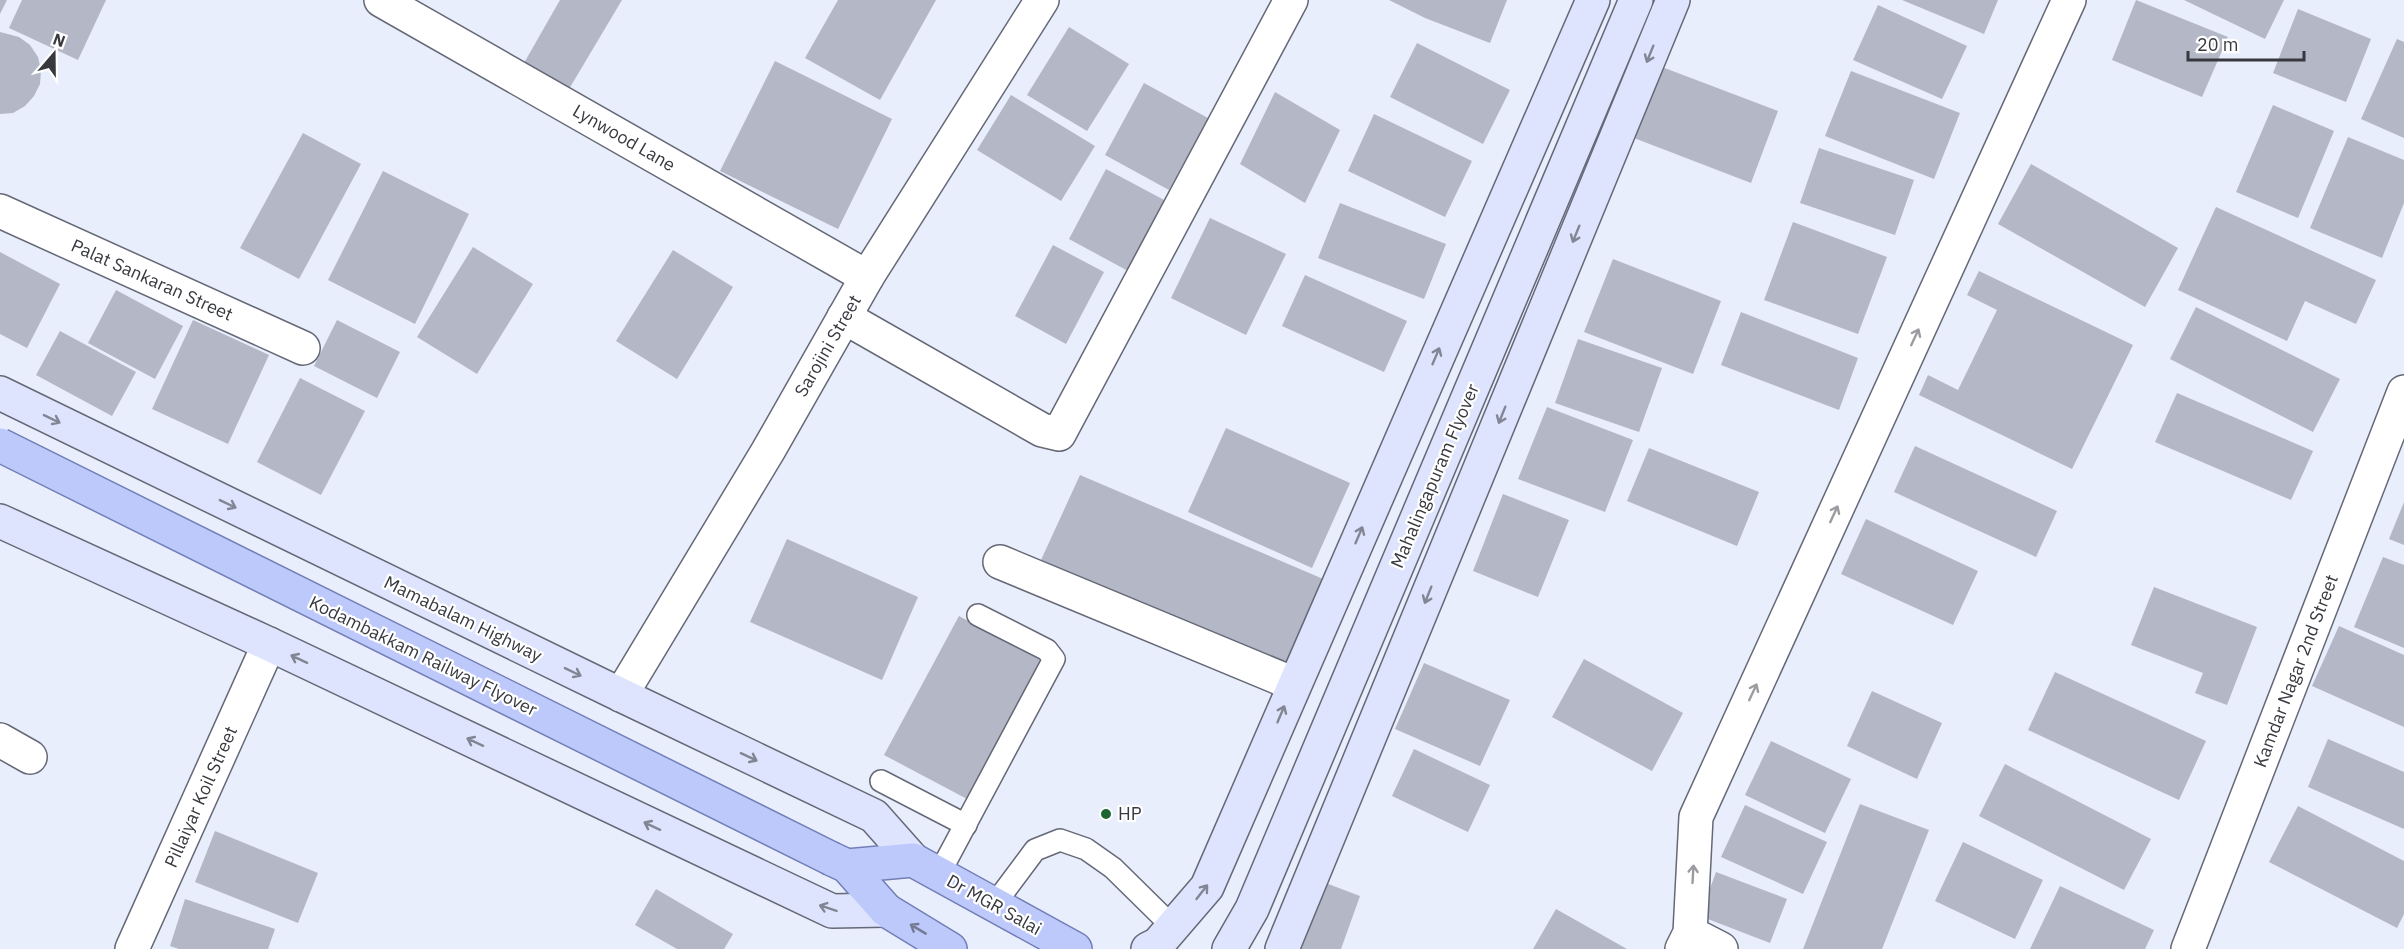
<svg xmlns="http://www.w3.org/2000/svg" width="2404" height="949" viewBox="0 0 2404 949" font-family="'IBM Plex Sans',sans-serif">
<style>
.building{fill:#b3b7c6}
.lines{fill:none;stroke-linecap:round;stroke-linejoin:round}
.lane-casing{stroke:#656876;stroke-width:24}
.street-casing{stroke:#656876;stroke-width:36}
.secondary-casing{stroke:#656876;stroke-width:36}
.primary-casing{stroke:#727fb7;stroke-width:36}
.lane{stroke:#fff;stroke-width:21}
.street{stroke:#fff;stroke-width:33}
.secondary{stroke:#dee4fd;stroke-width:33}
.primary{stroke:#bec9fb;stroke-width:33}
.primary-bridge-casing{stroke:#727fb7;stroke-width:36;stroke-linecap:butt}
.primary-bridge{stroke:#bec9fb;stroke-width:33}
.oneway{stroke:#828694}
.oneway2{stroke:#9b9c9f}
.oneway3{stroke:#747a94}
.poi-dot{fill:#1c6633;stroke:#fff;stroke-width:2}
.labels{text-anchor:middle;stroke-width:4.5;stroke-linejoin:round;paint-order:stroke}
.street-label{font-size:18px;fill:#37393f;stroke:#fff}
.poi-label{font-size:18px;fill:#37393f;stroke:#fff;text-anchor:start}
</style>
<rect width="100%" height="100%" fill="#e9eefd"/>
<!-- building -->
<g class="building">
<path d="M0 0H7L0 14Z"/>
<path d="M22 0H106L78 60 9 28Z"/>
<path d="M560 0H622L569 89 524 63Z"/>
<path d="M838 0H936L880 100 805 58Z"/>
<path d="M1389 0H1507L1490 43 1425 18Z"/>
<path d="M1902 0H1998L1984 34Z"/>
<path d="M2136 0 2228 37 2202 97 2112 60Z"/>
<path d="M2184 0H2284L2265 39Z"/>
<path d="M1878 5 1967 46 1942 99 1853 60Z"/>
<path d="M2298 9 2371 39 2346 102 2273 73Z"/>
<path d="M1069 27 1129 64 1087 131 1027 95Z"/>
<path d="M0 32 19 37 30 45 38 57 41 70 40 84 34 96 25 106 13 113 0 114Z"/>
<path d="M2397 39 2404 42V138L2361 119Z"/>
<path d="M1417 43 1510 90 1483 144 1390 97Z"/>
<path d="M775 61 892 119 838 229 720 171Z"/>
<path d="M1662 67 1778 111 1751 183 1634 138Z"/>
<path d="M1851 71 1960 113 1934 179 1825 136Z"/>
<path d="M1144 83 1208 118 1169 190 1105 155Z"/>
<path d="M1275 92 1340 130 1305 203 1240 164Z"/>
<path d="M1011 95 1095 146 1061 201 977 150Z"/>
<path d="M2273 105 2334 131 2298 218 2236 192Z"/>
<path d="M1374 114 1472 161 1445 217 1348 171Z"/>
<path d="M303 133 361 164 299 279 240 248Z"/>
<path d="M2348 137 2404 160V203L2382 258 2310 228Z"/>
<path d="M1819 148 1914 180 1895 235 1800 203Z"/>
<path d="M2031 164 2178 248 2145 307 1998 224Z"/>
<path d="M1106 169 1166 201 1128 271 1069 239Z"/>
<path d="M383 171 469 214 415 324 328 280Z"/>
<path d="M1340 203 1446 244 1424 299 1318 258Z"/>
<path d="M2216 207 2376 280 2356 324 2305 301 2287 341 2178 290Z"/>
<path d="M1210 218 1286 254 1246 335 1171 298Z"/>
<path d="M1793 222 1887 257 1858 334 1764 300Z"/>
<path d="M1053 245 1104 272 1066 344 1015 316Z"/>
<path d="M473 247 533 284 477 374 417 337Z"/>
<path d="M673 250 733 287 677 379 616 341Z"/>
<path d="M0 252 60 284 27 348 0 334Z"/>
<path d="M1613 259 1721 301 1693 374 1584 332Z"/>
<path d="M1979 271 2133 345 2072 469 1919 395 1928 375 1958 390 1997 310 1967 295Z"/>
<path d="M1305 275 1407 321 1384 372 1282 326Z"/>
<path d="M116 290 183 326 155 379 88 343Z"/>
<path d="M2196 307 2340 379 2313 432 2170 359Z"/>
<path d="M1741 312 1858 358 1839 410 1721 365Z"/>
<path d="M193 320 269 355 228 444 152 409Z"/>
<path d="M337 320 400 352 377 398 314 366Z"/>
<path d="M60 331 136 372 112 416 36 375Z"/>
<path d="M1578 339 1662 368 1639 432 1555 403Z"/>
<path d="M300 378 365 411 321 495 257 462Z"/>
<path d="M2177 393 2313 451 2291 500 2155 442Z"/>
<path d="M1547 407 1633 440 1605 512 1518 479Z"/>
<path d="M1226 428 1350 483 1312 568 1188 512Z"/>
<path d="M1915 446 2057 511 2036 557 1894 492Z"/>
<path d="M1649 448 1759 492 1737 546 1627 501Z"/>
<path d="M1080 475 1328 581 1291 670 1041 560Z"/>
<path d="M1503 494 1569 520 1538 597 1473 571Z"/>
<path d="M2404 502V545L2389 539Z"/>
<path d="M1866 519 1978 571 1953 625 1841 574Z"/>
<path d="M787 539 918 597 882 680 750 622Z"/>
<path d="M2383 557 2404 565V648L2354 627Z"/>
<path d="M2154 587 2257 627 2227 705 2195 693 2203 673 2131 645Z"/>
<path d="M959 616 1042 661 967 799 884 755Z"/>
<path d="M2339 626 2404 655V727L2312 686Z"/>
<path d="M1584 659 1683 713 1652 771 1552 717Z"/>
<path d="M1424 663 1510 700 1480 766 1395 729Z"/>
<path d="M2055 672 2206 741 2179 800 2028 730Z"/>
<path d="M1872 691 1942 723 1917 779 1847 746Z"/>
<path d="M2328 739 2404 772V829L2308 787Z"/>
<path d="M1771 741 1851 779 1825 833 1745 795Z"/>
<path d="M1414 749 1490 785 1468 832 1392 796Z"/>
<path d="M2005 764 2151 839 2124 890 1979 816Z"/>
<path d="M1860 804 1929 830 1882 949H1803Z"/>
<path d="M1745 805 1827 842 1803 894 1721 857Z"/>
<path d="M2298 806 2404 861V914L2397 928 2269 862Z"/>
<path d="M215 831 318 873 298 923 195 882Z"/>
<path d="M1963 842 2043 880 2015 939 1935 901Z"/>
<path d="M1716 872 1787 899 1770 943 1700 916Z"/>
<path d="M1323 882 1360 896 1341 949H1299Z"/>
<path d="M2060 886 2154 930 2145 949H2030Z"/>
<path d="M656 889 733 934 724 949H677L635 925Z"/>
<path d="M185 899 275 929 268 949H179L170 946Z"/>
<path d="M1556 909 1627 949H1533Z"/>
</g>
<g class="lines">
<defs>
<g id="lane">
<path d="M881 781 966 825"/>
<path d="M939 874 1054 659 1047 650 978 615"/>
<path d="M994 905 1035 850 1060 840 1086 849 1113 868 1173 927"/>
</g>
<g id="street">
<path d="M381 0 867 277"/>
<path d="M0 211 303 348"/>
<path d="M844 317 1042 430 1059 434 1291 0"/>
<path d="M1000 562 1294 684"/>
<path d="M621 695 768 451 867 277 1042 0"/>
<path d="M0 740 30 757"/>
<path d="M1690 933 1721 949"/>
<path d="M132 949 269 644"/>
<path d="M1682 949 1690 933 1696 817 2069 0"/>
<path d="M2188 949 2404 392"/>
</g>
<g id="secondary">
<path d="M0 393 621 695 874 816 913 860"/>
<path d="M0 521 269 644 832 911 886 910"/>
<path d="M1148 949 1158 944 1207 887 1593 0"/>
<path d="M1229 949 1252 909 1636 0"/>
<path d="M1282 949 1673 0"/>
</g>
<g id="primary">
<path d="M832 859 847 866 886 910 950 949"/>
<path d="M847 866 913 860 1075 949"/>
</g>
</defs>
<!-- lane casing -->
<use href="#lane" class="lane-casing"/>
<!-- street casing -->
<use href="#street" class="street-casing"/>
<!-- secondary casing -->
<use href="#secondary" class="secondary-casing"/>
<!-- primary casing -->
<use href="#primary" class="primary-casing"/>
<!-- lane -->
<use href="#lane" class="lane"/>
<!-- street -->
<use href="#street" class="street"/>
<!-- secondary -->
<use href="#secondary" class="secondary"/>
<!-- primary -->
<use href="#primary" class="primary"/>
<defs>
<path id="primary-bridge" d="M0 445 832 859"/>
</defs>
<!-- primary-bridge casing -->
<use href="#primary-bridge" class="primary-bridge-casing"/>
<!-- primary-bridge -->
<use href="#primary-bridge" class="primary-bridge"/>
</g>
<!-- one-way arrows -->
<defs><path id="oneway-shaft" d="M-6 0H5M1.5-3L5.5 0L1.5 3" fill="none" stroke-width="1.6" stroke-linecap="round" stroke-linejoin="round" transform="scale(1.5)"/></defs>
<g class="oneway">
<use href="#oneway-shaft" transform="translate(1650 54) rotate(112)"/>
<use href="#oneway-shaft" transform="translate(1576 234) rotate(112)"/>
<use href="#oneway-shaft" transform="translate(1436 356) rotate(-67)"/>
<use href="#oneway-shaft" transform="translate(1502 415) rotate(112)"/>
<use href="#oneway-shaft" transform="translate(52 419) rotate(26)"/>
<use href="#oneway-shaft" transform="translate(228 504) rotate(26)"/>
<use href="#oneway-shaft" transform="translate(1359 535) rotate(-67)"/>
<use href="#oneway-shaft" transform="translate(1428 595) rotate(112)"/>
<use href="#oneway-shaft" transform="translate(299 659) rotate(-155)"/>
<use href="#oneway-shaft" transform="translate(573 672) rotate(26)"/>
<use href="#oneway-shaft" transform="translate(1281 714) rotate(-67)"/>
<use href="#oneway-shaft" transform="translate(475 742) rotate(-155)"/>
<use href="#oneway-shaft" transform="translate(749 757) rotate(25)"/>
<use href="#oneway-shaft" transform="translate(652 826) rotate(-155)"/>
<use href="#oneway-shaft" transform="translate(1202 892) rotate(-52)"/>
<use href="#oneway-shaft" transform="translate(828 908) rotate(-162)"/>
</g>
<g class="oneway2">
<use href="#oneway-shaft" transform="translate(1915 337) rotate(-65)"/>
<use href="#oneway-shaft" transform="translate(1834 514) rotate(-65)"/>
<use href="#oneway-shaft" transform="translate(1753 692) rotate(-65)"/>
<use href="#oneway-shaft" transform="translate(1693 874) rotate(-87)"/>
</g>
<use class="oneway3" href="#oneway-shaft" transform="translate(918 929) rotate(-149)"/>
<!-- markers -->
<circle class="poi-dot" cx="1106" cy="814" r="6"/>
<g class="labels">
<!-- street labels -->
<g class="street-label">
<text transform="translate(624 138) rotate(30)" y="6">Lynwood Lane</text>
<text transform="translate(152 280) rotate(24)" y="6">Palat Sankaran Street</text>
<text transform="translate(828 346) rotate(-60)" y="6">Sarojini Street</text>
<text transform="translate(1435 476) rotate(-67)" y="6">Mahalingapuram Flyover</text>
<text transform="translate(463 619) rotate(26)" y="6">Mamabalam Highway</text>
<text transform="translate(423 656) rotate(26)" y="6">Kodambakkam Railway Flyover</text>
<text transform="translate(2296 671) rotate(-69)" y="6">Kamdar Nagar 2nd Street</text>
<text transform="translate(201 797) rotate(-66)" y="6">Pillaiyar Koil Street</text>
<text transform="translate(994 905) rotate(29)" y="6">Dr MGR Salai</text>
</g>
<!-- poi labels -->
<g class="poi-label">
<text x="1118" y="820">HP</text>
</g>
</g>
<!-- north arrow -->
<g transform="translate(54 54) rotate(20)" stroke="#ffffff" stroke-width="4.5" paint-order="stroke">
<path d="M0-4.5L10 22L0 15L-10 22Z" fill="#37393f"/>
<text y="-9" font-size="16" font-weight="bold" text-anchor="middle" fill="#37393f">N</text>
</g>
<!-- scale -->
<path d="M2188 51v9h116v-9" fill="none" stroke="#37393f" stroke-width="3"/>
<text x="2197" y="51" font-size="18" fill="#37393f" stroke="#ffffff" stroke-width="4.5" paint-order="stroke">20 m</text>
</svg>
